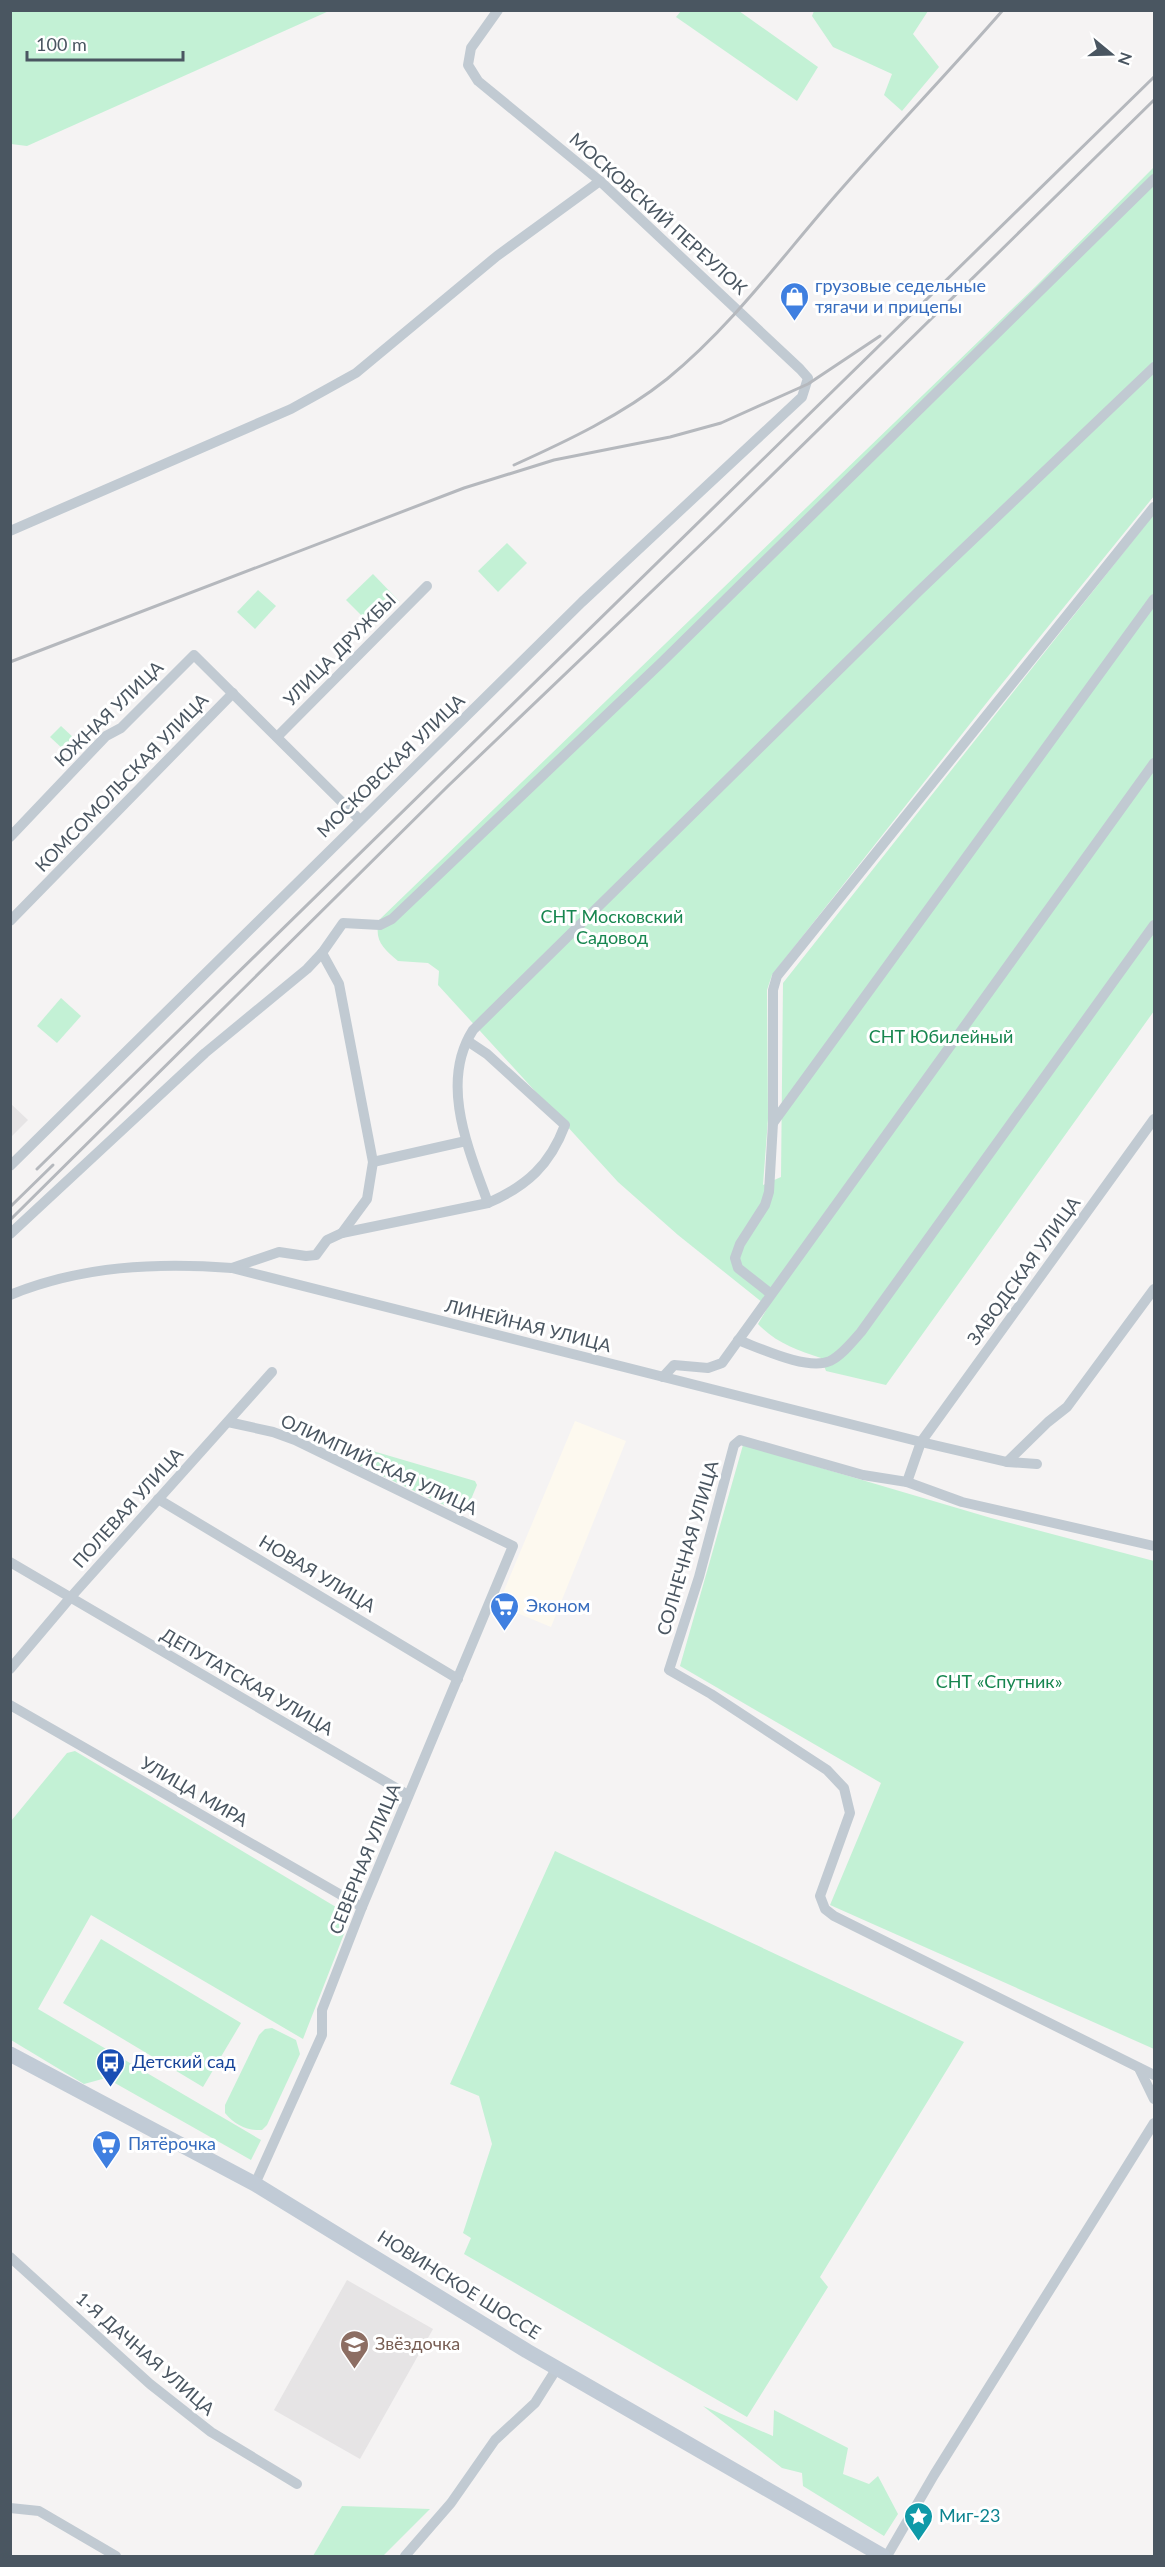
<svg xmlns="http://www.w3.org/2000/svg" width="1165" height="2567" viewBox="0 0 1165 2567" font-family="Lato,sans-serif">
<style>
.commercial{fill:#fdf9ef}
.education{fill:#e6e4e5}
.green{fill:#c3f1d5}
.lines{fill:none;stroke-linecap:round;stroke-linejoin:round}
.minor{stroke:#c1cad2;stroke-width:10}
.secondary{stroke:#c1cbd6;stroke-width:15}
.rail{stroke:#b5b8bd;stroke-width:3}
.labels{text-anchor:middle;stroke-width:6;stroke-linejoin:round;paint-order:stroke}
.street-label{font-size:18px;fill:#4a5661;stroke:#fff}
.shop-label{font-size:18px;fill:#366cbe;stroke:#fff;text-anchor:start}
.park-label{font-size:18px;fill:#17864f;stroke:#fff}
.transit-label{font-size:18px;fill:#164399;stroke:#fff;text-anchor:start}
.education-label{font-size:18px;fill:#785e54;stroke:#fff;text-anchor:start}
.culture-label{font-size:18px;fill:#0d838f;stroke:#fff;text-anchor:start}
</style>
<rect width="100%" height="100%" fill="#f5f3f3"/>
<!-- commercial -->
<path class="commercial" d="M575 1421 626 1441 551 1627 498 1605Z"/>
<!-- education -->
<g class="education">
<path d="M10 1103 28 1120 11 1137H10Z"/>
<path d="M347 2280 433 2329 360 2459 274 2410Z"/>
</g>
<!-- green -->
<g class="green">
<path d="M11 10H329V11L27 146 11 144Z"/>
<path d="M681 11H739L818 67 797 101 676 17Z"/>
<path d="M814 11H928L913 34 939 67 902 111 884 95 892 74 833 47 812 16Z"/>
<path d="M1154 167V496L992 696 772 975 767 990 768 1119 763 1185 781 1177 783 983 1154 514V1011L886 1385 826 1371 821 1358C797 1350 776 1343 758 1324L768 1307 678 1235 618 1182 438 985 439 971 428 963 398 961C383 948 374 941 379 920L1036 286Z"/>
<path d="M507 543 527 563 498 592 478 571Z"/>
<path d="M373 574 399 601 373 627 346 600Z"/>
<path d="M258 590 276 606 255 629 237 612Z"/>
<path d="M61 726 75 739 64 750 50 737Z"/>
<path d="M61 998 81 1016 57 1043 37 1026Z"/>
<path d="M743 1445 991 1518 1154 1561V2049L830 1905 881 1783 680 1666Z"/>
<path d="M366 1449 475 1481 477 1485 469 1504 459 1512 355 1463V1455Z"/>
<path d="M75 1751 351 1916 303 2039 91 1915 38 2009 261 2140 251 2160 106 2078 84 2084 11 2040V1821L67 1753Z"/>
<path d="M555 1851 964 2042 820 2277 828 2287 747 2417 464 2254 471 2238 463 2233 492 2144 479 2096 450 2084Z"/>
<path d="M101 1939 241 2023 203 2087 63 2003Z"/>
<path d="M272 2028 296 2040 300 2054 267 2125 262 2130C247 2131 235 2125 225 2113V2105L259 2035 265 2029Z"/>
<path d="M703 2406 773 2436 774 2410 848 2448 843 2474 869 2484 878 2476 898 2514 884 2536 803 2486 802 2473 782 2468Z"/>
<path d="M342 2506 430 2509 383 2556H313Z"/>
</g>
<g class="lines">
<!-- minor -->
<g class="minor">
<path d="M10 531 291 409 356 373 497 256 600 181"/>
<path d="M277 737 427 586"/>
<path d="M10 837 106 736 121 728 194 655 359 819"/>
<path d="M10 921 233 693"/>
<path d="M322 953 339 984 373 1162 367 1199 342 1233"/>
<path d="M773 1123 1154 599"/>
<path d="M373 1162 466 1141"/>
<path d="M10 1166 582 602 802 397 808 378 800 369 600 181 478 81 468 65 471 48 498 10"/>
<path d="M488 1203C469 1150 439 1083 473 1030L919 591 1154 367"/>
<path d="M10 1234 205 1053 307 969 322 953 343 923 380 925 392 919 662 662 1154 179"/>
<path d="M232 1268 279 1252 306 1256 316 1255 327 1240 342 1233 488 1203C527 1186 550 1165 565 1125L487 1054 469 1042"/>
<path d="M771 1294 738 1268 735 1258 740 1244 765 1205 769 1192 773 1123V990L777 976 1154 507"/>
<path d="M10 1295C81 1266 157 1262 232 1268L921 1442 1007 1462 1037 1464"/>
<path d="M738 1340C760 1348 807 1371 830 1361 842 1355 852 1342 861 1332L1154 925"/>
<path d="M663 1377 674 1365 708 1368 722 1363 1154 763"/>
<path d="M228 1422 273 1432 295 1440 513 1546 362 1907 322 2010V2035L255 2184"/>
<path d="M1007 1462 1048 1422 1067 1407 1154 1289"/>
<path d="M907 1482 921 1442 1154 1119"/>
<path d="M158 1499 458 1679"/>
<path d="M1154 1546 962 1502 907 1482 863 1475 740 1440 734 1445 699 1577 669 1670 711 1694 827 1770 844 1788 850 1813 820 1896 825 1909 834 1916 1154 2075"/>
<path d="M10 1562 408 1795"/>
<path d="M10 1669 70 1598 272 1372"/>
<path d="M10 1705 362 1907"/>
<path d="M1139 2068 1154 2099"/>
<path d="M10 2257 150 2384 211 2432 297 2484"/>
<path d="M10 2508 39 2511 116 2556"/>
<path d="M405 2556 451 2503 495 2440 535 2403 557 2368"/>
<path d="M887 2556 934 2475 1154 2123"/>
</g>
<!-- secondary -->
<path class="secondary" d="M10 2054 255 2184 527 2351 883 2556"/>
<!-- rail -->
<g class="rail">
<path d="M514 465C567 441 622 415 667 379 732 326 781 258 836 195 890 133 948 73 1003 10"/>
<path d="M10 662 464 488 554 460 670 437 721 423 808 384 880 336"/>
<path d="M37 1169 1154 77"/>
<path d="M10 1207 53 1165"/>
<path d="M10 1220 448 786 717 529 1154 100"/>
</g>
</g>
<!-- icons -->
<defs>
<symbol id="shop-pin" viewBox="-11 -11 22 30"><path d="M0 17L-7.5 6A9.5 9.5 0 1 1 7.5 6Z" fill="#3f7fe0" stroke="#fff"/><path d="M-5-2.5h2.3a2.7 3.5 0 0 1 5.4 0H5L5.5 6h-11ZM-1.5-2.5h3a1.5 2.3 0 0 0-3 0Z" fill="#fff"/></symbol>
<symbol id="supermarket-pin" viewBox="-11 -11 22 30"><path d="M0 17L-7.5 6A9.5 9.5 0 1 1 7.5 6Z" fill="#3f7fe0" stroke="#fff"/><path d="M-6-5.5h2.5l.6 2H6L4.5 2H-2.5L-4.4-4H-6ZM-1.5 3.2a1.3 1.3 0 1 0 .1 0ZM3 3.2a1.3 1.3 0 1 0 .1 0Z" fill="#fff"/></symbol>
<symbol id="bus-pin" viewBox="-11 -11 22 30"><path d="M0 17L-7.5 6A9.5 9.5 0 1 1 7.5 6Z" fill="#1a4fb4" stroke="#fff"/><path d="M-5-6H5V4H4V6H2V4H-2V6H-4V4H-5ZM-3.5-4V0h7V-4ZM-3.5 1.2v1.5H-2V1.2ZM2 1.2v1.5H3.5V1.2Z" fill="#fff"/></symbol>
<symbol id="school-pin" viewBox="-11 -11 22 30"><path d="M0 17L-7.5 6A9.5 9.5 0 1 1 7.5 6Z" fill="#8d6e63" stroke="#fff"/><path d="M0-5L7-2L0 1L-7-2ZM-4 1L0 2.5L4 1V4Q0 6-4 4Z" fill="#fff"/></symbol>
<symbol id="sight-pin" viewBox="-11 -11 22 30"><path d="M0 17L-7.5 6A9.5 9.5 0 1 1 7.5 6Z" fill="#0f9aa8" stroke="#fff"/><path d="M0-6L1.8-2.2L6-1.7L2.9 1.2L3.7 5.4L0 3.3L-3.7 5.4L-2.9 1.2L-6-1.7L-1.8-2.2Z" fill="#fff"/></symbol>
</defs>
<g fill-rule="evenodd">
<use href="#shop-pin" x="778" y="280" width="33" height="45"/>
<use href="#supermarket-pin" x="488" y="1590" width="33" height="45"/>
<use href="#bus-pin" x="94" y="2046" width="33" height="45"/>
<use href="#supermarket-pin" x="90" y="2128" width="33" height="45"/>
<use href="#school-pin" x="338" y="2328" width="33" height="45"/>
<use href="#sight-pin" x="902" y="2500" width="33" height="45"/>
</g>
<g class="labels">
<!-- street labels -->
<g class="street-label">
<text transform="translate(658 214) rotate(42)" y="6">МОСКОВСКИЙ ПЕРЕУЛОК</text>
<text transform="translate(340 650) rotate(-45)" y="6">УЛИЦА ДРУЖБЫ</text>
<text transform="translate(109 714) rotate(-44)" y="6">ЮЖНАЯ УЛИЦА</text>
<text transform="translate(391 766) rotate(-44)" y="6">МОСКОВСКАЯ УЛИЦА</text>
<text transform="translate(122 783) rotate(-46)" y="6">КОМСОМОЛЬСКАЯ УЛИЦА</text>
<text transform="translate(1024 1271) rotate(-54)" y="6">ЗАВОДСКАЯ УЛИЦА</text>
<text transform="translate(528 1326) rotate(14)" y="6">ЛИНЕЙНАЯ УЛИЦА</text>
<text transform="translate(379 1465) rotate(25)" y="6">ОЛИМПИЙСКАЯ УЛИЦА</text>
<text transform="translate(128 1508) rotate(-48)" y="6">ПОЛЕВАЯ УЛИЦА</text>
<text transform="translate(688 1548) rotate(-74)" y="6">СОЛНЕЧНАЯ УЛИЦА</text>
<text transform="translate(317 1574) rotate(31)" y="6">НОВАЯ УЛИЦА</text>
<text transform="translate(247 1682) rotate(30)" y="6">ДЕПУТАТСКАЯ УЛИЦА</text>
<text transform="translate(194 1792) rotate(30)" y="6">УЛИЦА МИРА</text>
<text transform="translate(365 1859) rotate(-68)" y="6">СЕВЕРНАЯ УЛИЦА</text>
<text transform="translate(459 2285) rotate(32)" y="6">НОВИНСКОЕ ШОССЕ</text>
<text transform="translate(145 2354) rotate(41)" y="6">1-Я ДАЧНАЯ УЛИЦА</text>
</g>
<!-- shop labels -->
<g class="shop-label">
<text x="815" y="292">грузовые седельные<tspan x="815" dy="21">тягачи и прицепы</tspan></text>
<text x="526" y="1612">Эконом</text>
<text x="128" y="2150">Пятёрочка</text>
</g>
<!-- park labels -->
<g class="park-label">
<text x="612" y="923">СНТ Московский<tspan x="612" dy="21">Садовод</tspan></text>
<text x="941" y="1043">СНТ Юбилейный</text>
<text x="999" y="1688">СНТ «Спутник»</text>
</g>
<!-- transit labels -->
<g class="transit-label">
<text x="132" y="2068">Детский сад</text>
</g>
<!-- education labels -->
<g class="education-label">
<text x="375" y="2350">Звёздочка</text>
</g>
<!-- culture labels -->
<g class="culture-label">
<text x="939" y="2522">Миг-23</text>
</g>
</g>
<!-- border -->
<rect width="1165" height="2567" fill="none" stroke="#4a5661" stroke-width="24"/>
<!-- north arrow -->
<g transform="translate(1111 54) rotate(109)" stroke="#ffffff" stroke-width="4.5" paint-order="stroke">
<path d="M0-4.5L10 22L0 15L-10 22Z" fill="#4a5661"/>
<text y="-9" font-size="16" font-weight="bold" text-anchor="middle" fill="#4a5661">N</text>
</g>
<!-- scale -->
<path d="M27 51v9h156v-9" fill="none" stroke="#4a5661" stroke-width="3"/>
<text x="36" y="51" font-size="18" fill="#4a5661" stroke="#ffffff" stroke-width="4.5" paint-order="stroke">100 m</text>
</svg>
